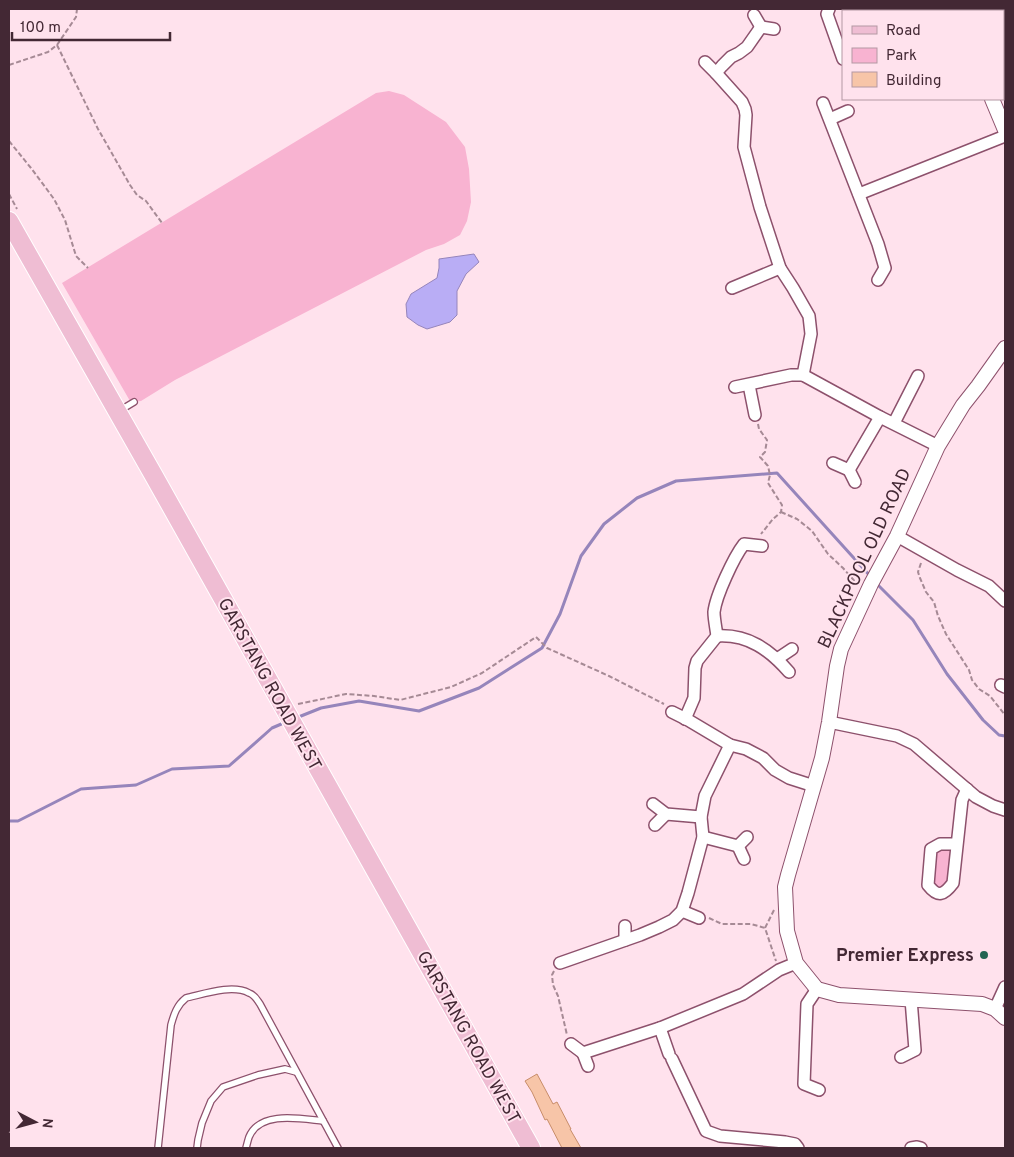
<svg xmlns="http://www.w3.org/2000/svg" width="1014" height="1157" viewBox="0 0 1014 1157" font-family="Overpass,sans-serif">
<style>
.green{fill:#f8b3d1}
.water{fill:#b9adf5;stroke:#9685bb}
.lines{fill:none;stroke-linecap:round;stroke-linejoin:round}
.stream{stroke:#9685bb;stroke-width:3}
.building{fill:#f7c5a8;stroke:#c88d6a}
.service-casing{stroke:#8d516c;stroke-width:8}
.minor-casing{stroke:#8d516c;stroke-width:14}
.tertiary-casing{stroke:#8d516c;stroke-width:16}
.secondary-casing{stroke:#8d516c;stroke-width:19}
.primary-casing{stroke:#fff;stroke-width:20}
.path{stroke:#a68a95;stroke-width:2;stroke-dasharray:5 2.5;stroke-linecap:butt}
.service{stroke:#fff;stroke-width:5.5}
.minor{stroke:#fff;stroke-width:11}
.tertiary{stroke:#fff;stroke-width:14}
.secondary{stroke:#fff;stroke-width:16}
.primary{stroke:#efbdd3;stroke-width:18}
.poi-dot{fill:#236452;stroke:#ffe2ed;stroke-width:2}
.labels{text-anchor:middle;stroke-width:4;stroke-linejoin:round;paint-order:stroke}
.street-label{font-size:18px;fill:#432834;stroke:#ffe2ed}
.poi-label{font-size:18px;font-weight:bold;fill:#432834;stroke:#ffe2ed;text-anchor:end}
</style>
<rect width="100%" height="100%" fill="#ffe2ed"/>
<!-- green -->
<g class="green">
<path d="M389 91 404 95 446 122 465 147 469 169 471 202 467 221 460 235 444 244 426 250 175 380 141 401 134 402 130 401 62 283 376 93Z"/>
<path d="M957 844 953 883 932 891 931 849Z"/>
</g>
<!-- water -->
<path class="water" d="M474 254 479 262 466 274 457 291V315L450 322 427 329 418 325 407 317 406 304 411 294 437 278 439 268V259Z"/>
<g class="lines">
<!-- stream -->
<g class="stream">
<path d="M875 582 913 620 947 674 983 720 999 735 1005 736"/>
<path d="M296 718 321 708 359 701 419 711 479 688 542 648 560 614 581 556 604 524 637 498 676 481 777 473 871 577"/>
<path d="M9 821H18L81 789 136 785 172 769 229 766 272 728 286 722"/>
</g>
</g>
<!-- building -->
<path class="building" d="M537 1074 553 1104 557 1102 571 1129H570L581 1148H562L547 1119 545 1120 532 1092 525 1081Z"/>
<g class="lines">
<defs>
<g id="service">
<path d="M119 411 134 402"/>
<path d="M158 1148 171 1025C174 1014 177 1005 186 998 204 994 232 984 249 993 255 995 257 1000 260 1004L338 1148"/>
<path d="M197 1148 198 1140 202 1123 211 1101 223 1087 258 1075 285 1069 296 1072"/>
<path d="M246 1148C247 1144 248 1140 249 1137 260 1110 302 1119 323 1121"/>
</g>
<g id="minor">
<path d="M829 9 827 14 843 59"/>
<path d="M931 9 933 11"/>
<path d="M754 15 761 27"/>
<path d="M774 29 761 27 747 47 739 53 731 57 722 66 716 73 742 102 745 109 746 115 744 147 760 207 780 268 793 288 809 316 811 334 803 375"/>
<path d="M705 62 716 73"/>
<path d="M823 103 878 244 885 268 878 280"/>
<path d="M830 119 848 111"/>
<path d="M859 194 1005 136"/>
<path d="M732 288 780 268"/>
<path d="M749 385 755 415"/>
<path d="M735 387 791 375H803L880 417 938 446"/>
<path d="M894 423 918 376"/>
<path d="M833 463 849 470 880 417"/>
<path d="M849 470 855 482"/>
<path d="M897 536 957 570 989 586 1005 601"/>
<path d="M717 636C748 634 770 650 789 672"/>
<path d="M777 659 792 649"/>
<path d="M1001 685 1005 687"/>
<path d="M672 712 688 720 730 745 746 749 763 758 775 770 789 778 814 786"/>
<path d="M685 719 694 698 695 668 697 661 717 636C716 628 714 619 714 612 716 595 734 557 744 544L762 546"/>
<path d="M829 722 897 736 914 744 976 797 993 806 1005 810"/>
<path d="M653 804 666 814 701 817"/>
<path d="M655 825 666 814"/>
<path d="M703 837 738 846 747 837"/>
<path d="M957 844H940L931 849 928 885C938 898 944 895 953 883L962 800 967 789"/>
<path d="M738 846 744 859"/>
<path d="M682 911 699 918"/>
<path d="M625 926V940"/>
<path d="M560 963 640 935 659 927 673 920 682 911 688 893 703 837 701 817 705 796 730 745"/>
<path d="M817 989 807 1004 804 1084 819 1090"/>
<path d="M995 1009 1005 987"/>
<path d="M660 1028 669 1054"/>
<path d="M571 1044 583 1053 660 1028 743 994 779 970 796 963"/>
<path d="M583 1053 588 1066"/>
<path d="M901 1057 915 1050 911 999"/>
<path d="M672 1059 706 1131 720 1136 785 1142 795 1144 798 1148"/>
<path d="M911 1148 917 1147 921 1148"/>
</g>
<g id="tertiary">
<path d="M992 99 1005 130"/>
<path d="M1005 348 978 386 963 405 938 446 897 536 871 584 841 649 837 666 829 722 822 758 788 875 785 887 787 931 796 963 817 989 839 995 982 1004 995 1009 1005 1018"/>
</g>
<g id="secondary">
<path d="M950 9 951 11"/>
<path d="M1003 36 1005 35"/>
</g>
<path id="primary" d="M9 221 154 476 531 1148"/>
</defs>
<!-- service casing -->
<use href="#service" class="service-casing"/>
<!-- minor casing -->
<use href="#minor" class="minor-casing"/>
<!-- tertiary casing -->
<use href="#tertiary" class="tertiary-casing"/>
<!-- secondary casing -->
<use href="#secondary" class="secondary-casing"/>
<!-- primary casing -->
<use href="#primary" class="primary-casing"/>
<!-- path -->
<g class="path">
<path d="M57 45 98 129 130 185 137 195 146 201 162 223"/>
<path d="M9 65 48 52 57 45 76 17 77 9"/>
<path d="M9 141 31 168 54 199 65 220 76 256 88 268"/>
<path d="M9 194 17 209"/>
<path d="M758 424 759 429 767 440 765 452 760 457 768 466 770 475 768 483 782 505 781 512 773 519 761 534"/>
<path d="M781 512 797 519 812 531 828 554 843 568 858 585"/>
<path d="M921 563 918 572 920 578 926 592 934 602 938 616 946 634 969 670 972 680 979 689 990 696 1005 715"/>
<path d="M298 704 346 694 374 696 400 700 451 687 482 673 536 637 547 648 609 676 664 704"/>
<path d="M774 910 765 928 776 961"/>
<path d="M709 918 722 924H751L765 928"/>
<path d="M554 971 552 975 553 985 558 996 567 1035"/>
</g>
<!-- service -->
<use href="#service" class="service"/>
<!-- minor -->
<use href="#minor" class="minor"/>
<!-- tertiary -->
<use href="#tertiary" class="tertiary"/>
<!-- secondary -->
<use href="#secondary" class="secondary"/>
<!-- primary -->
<use href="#primary" class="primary"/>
</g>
<!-- markers -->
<circle class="poi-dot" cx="984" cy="955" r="5"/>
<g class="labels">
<!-- street labels -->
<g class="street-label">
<text transform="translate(864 558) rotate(-65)" y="6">BLACKPOOL OLD ROAD</text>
<text transform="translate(270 684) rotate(61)" y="6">GARSTANG ROAD WEST</text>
<text transform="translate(469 1037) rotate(61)" y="6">GARSTANG ROAD WEST</text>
</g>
<!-- poi labels -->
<g class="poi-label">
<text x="974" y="961">Premier Express</text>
</g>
</g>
<!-- border -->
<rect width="1014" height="1157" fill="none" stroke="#432834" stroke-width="20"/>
<!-- legend -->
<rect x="842" y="10" width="162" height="90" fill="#ffe2ed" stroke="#b498a3"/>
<rect x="852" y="26" width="25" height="8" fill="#efbdd3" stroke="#b498a3"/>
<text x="886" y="35" font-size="15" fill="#432834">Road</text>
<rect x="852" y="48" width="25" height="15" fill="#f8b3d1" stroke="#b498a3"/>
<text x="886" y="60" font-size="15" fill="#432834">Park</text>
<rect x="852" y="72" width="25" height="15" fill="#f7c5a8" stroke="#b498a3"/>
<text x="886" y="85" font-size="15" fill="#432834">Building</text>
<!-- north arrow -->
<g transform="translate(35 1122) rotate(96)" stroke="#ffe2ed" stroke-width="4" paint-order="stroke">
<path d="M0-4L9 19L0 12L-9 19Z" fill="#432834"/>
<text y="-8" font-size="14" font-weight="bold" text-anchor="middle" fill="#432834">N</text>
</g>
<!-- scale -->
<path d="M12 32v8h158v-8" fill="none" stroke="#432834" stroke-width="2.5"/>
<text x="20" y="32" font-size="15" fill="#432834" stroke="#ffe2ed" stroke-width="4" paint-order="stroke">100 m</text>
</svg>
